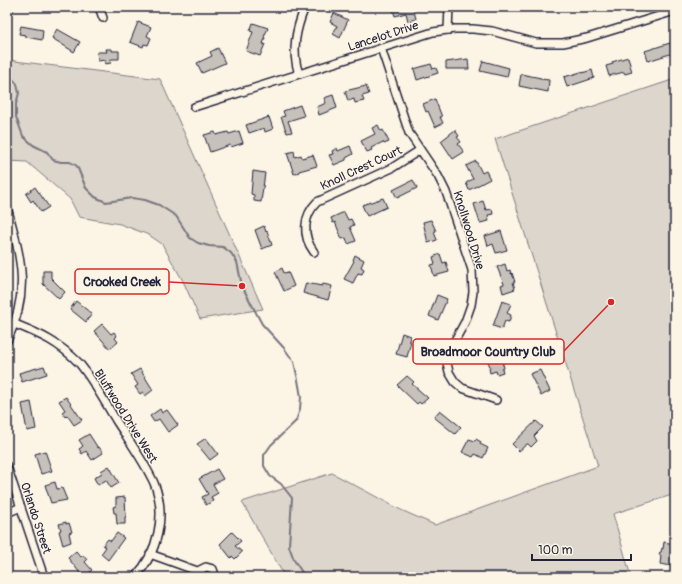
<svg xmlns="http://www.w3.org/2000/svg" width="682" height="584" viewBox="0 0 682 584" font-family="Pangolin,sans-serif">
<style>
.green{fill:#dcd6cc;stroke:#7f7c84}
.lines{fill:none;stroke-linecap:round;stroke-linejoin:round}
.stream{stroke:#78757e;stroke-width:2}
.building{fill:#c6c1bb;stroke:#22223b}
.minor-casing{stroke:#22223b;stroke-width:10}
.minor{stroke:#fcf5e5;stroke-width:7}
.labels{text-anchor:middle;stroke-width:3;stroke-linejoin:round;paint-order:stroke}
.street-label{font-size:12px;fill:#22223b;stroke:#fcf5e5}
.leader{fill:none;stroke:#d62828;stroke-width:1.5}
.callout-dot{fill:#d62828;stroke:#fcf5e5;stroke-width:1.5}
.callout{fill:#fcf5e5;stroke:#d62828;stroke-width:1.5}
.callout-label{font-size:13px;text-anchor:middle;font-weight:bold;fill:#22223b}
</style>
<rect width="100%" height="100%" fill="#fcf5e5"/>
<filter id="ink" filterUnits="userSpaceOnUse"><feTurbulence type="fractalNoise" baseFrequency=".025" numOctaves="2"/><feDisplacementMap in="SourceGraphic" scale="8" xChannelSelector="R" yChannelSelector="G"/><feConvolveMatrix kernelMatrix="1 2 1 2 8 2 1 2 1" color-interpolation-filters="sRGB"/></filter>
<g filter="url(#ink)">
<!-- green -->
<g class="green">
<path d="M7 60 160 79 263 309 200 319 183 281 162 244 149 235 120 224 79 217 70 199 27 162 7 161Z"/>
<path d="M675 79V494L613 514 631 577H285L242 502 332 473 401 510 435 525 598 466 495 139Z"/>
</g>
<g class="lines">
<!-- stream -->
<path class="stream" d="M7 75H9L17 84 19 93 16 104V117L23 136 33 145 47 152 53 160 61 162H70L77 166 86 188 95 197 106 202 132 198 145 200 159 205 176 216 190 238 198 243 209 246 223 247 231 253 237 262 242 286 262 324 284 348 294 362 298 380 301 397 300 409 296 421 271 445 264 455V466L270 476 281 484 292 498 289 546 294 560 305 577"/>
</g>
<!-- building -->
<g class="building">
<path d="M392 7H413L416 19 408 21 406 13 395 16Z"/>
<path d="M334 13 348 20 340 38 333 34 337 26 330 22Z"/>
<path d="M138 22 151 27 147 36 151 38 148 45 144 44 143 47 130 42Z"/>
<path d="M253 23 268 28 264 37 265 38 263 44H265L260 56 246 51 253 32 250 31Z"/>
<path d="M21 26 43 30 42 40 26 37V35L19 34Z"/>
<path d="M57 29 80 42 74 52 52 38Z"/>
<path d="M670 43 673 53 648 61 645 51Z"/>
<path d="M218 48 225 63 202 73 197 63 212 56 210 52Z"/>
<path d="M106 49H112V51H119V59H112L110 60 111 63 105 64V60L98 61 97 52H107Z"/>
<path d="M628 57 632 72 625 74 624 72 609 76 606 66 613 64 612 62Z"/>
<path d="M468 59 469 69H446V62Z"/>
<path d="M483 61 509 68 507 77 480 71Z"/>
<path d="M431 64 433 69 436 68 438 73 417 80 414 69Z"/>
<path d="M592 70 594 78 567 87 564 77 581 72 582 73Z"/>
<path d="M521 74 541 78V79L549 80 548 92 519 86Z"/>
<path d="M366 86 369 94 362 96 364 101 355 103 354 99 348 101 345 91Z"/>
<path d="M333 95 337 108 319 115 317 107 326 103 324 98Z"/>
<path d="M435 99 442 117H440L443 123 435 127 428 111 426 112 423 104Z"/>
<path d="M300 105 304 116 288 121 292 132 287 133 281 117 285 116 283 111Z"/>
<path d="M269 117 273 129 265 132 264 128 249 133 246 125Z"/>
<path d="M378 125 381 131 383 130 389 142 384 144 383 142 371 148 372 150 367 152 361 141 375 134 372 128Z"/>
<path d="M455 130 459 136 457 137 461 142 458 144 464 152 453 159 441 141Z"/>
<path d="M239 131 243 143 231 147 230 145 210 152 204 135 215 132 216 135 228 132 229 134Z"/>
<path d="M350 146 353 154 346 158V160L334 165 329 155 333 154 332 151 337 148 338 151Z"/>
<path d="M294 151 295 157 301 155 302 158 313 155 317 166 299 171V172L294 174 287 153Z"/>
<path d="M476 161 482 173 486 171 490 179 469 190 466 183 473 179 466 166Z"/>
<path d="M253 171 265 173 261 202 254 201V195L251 194Z"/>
<path d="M413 180 417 188 397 198 393 190Z"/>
<path d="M35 187 49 207 41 212 33 200 31 202 26 194Z"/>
<path d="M383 198 387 207 367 216 362 205Z"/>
<path d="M483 201 486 210 492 209 493 214 488 215 489 221 480 223 474 204Z"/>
<path d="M344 212 348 220 351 219 354 225 350 227 356 241 348 244 346 238 342 239 335 222 333 223 331 218Z"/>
<path d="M431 220 436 231 434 232 437 240 428 243 423 222Z"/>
<path d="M264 226 266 232 267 231 272 245 262 249 255 230Z"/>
<path d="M501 231 507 250 496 253 493 244 488 246 485 236Z"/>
<path d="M440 254 443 263 446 262 449 272 434 276 431 265 435 264 433 257Z"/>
<path d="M355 255 364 260 361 267 364 269 362 274 358 273 353 283 344 279 354 261 353 260Z"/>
<path d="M505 264 507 271 510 270 511 274 512 273 515 282H513L515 289 503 293 501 285 504 284 497 267Z"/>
<path d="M282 268 284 273 288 272 294 286 284 291 275 272Z"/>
<path d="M43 271H51V278L65 292 59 299 43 284Z"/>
<path d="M306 283 322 286 323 284 332 286 328 300 303 293Z"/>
<path d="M437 295 447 299 438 320 429 316Z"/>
<path d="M76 301 92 314 86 322 70 309Z"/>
<path d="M502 301 511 304 507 313 511 315 509 322 505 321 502 329 493 326Z"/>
<path d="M102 324 111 334 114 332 117 336 115 338 118 342 110 349 94 331Z"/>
<path d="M402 333 410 336 409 341 411 342 407 357 396 354Z"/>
<path d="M494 345 498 358 501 357 503 364 502 365 503 364 504 368 502 369 503 372 497 374 496 371 490 373 489 368 490 367 486 355 488 354 486 347Z"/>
<path d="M44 366 47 374 22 382 19 373Z"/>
<path d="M140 369 153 390 145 396 143 392 140 394 135 387 138 385 131 374Z"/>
<path d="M540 370 550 391 541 396 530 374Z"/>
<path d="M407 376 414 382 412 384 428 398 421 404 419 402 417 404 397 385Z"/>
<path d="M66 397 82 420 74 425 67 415 65 417 62 412 65 410 59 401Z"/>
<path d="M31 402 36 429 27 431 22 404Z"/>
<path d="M160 409 162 413 167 410 178 425 168 432 159 419 154 422 150 416Z"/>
<path d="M440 410 461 427 455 434 434 417Z"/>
<path d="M536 421 543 427 534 436 537 441 531 447 528 444H527L519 451 512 444Z"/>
<path d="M89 434 98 448 99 447 103 453 92 460 86 451 82 454 79 449 83 446 79 440Z"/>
<path d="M206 438 218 454 210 460 197 444Z"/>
<path d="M469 439 475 441 476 439 481 442 480 444 488 448 483 458 475 454 473 457 462 452Z"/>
<path d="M45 451 52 471 41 474 35 454Z"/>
<path d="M109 466 119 483 111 488 106 480 98 485 94 478 102 473 101 471Z"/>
<path d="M217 469 223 479 213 484 218 493 211 497 213 501 206 505 202 497 208 494 199 479Z"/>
<path d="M55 482 57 489 62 488 67 500 51 503 45 485Z"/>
<path d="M125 497 126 517H125V524H117L116 513H114L113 507 116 506V498Z"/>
<path d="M66 522V524L69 523 72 532 69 533 71 542 63 545 59 531 61 530 59 524Z"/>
<path d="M232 532 241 541 235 546 242 552 235 559 232 556 231 558 220 544Z"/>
<path d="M117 533 124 538 108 560 101 554 106 547 103 545 108 539 111 541Z"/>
<path d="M664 542 674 544 673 548 675 549V551L672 566 660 564 661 556 659 553 661 552 662 548 663 549Z"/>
<path d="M76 551 81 557 83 555 87 560 85 562 92 570 85 577 81 571 80 573 68 558Z"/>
</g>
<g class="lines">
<defs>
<g id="minor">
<path d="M7 7H10"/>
<path d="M99 7 103 18"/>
<path d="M448 30 449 7"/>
<path d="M381 48 409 133 438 176 446 192 472 270 473 292 471 305 465 322 449 351 447 363 449 372 455 382 462 388 496 400"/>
<path d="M299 74C291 51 296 29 305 7"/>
<path d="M194 107 433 32 455 29H473L492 31 536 43H563L587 38 675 11"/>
<path d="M7 207C21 258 31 291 7 341"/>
<path d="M314 252C302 236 303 216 317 202L392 168 420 150"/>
<path d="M15 324C42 335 58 342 79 363 94 381 105 403 117 422 130 442 144 461 154 483 167 514 158 553 135 577"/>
<path d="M7 466 44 577"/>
<path d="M7 513 21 507"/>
<path d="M150 554 200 572"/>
<path d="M200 577V570L206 567 213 569 214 572V577"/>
</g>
</defs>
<!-- minor casing -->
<use href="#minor" class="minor-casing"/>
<!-- minor -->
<use href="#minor" class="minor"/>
</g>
</g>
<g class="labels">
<!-- street labels -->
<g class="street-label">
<text transform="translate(383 36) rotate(-18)" y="4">Lancelot Drive</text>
<text transform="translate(361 168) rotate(-25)" y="4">Knoll Crest Court</text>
<text transform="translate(469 230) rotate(73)" y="4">Knollwood Drive</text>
<text transform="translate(126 416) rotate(58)" y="4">Bluffwood Drive West</text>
<text transform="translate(36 518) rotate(72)" y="4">Orlando Street</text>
</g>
</g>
<!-- callouts -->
<path class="leader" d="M242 286L169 282M611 302L564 351"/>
<g class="callout-dot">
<circle cx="242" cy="286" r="4"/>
<circle cx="611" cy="302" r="4"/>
</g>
<g class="callout">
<rect x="75" y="269" width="94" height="25" rx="4"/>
<rect x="413" y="339" width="151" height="25" rx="4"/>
</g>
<g class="callout-label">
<text x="122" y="286">Crooked Creek</text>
<text x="488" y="356">Broadmoor Country Club</text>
</g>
<!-- margin -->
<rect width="682" height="584" fill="none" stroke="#fcf5e5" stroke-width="24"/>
<rect x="12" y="12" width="658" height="560" fill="none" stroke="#22223b" stroke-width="1.5" filter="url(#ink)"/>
<!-- scale -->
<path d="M532 554v6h99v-6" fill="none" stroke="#22223b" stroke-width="2"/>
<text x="538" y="554" font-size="12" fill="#22223b" stroke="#fcf5e5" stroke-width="3" paint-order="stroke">100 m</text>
</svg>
